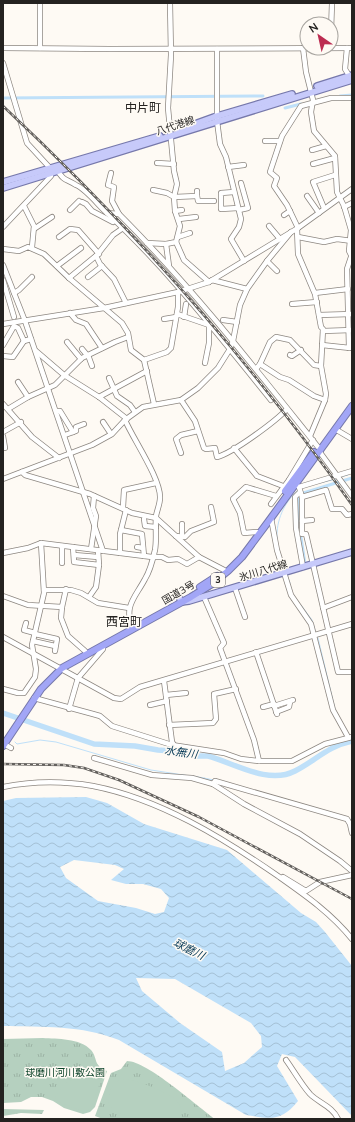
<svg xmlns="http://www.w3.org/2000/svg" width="355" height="1122" viewBox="0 0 355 1122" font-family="'Nunito Sans','Noto Sans JP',sans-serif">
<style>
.grass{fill:url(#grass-tufts)}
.pitch{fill:#b5d0bf}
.water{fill:url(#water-waves);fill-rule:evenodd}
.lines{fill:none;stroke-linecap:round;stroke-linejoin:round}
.stream{stroke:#bfe0f9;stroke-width:1}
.canal{stroke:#bfe0f9;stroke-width:3}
.river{stroke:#bfe0f9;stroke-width:5.5}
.minor-casing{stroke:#8d8781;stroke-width:6}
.major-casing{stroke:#7678ab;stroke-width:8}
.highway-casing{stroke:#7678ab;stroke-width:8}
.minor{stroke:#fff;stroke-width:4.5}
.major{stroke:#c7cafa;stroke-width:5.5}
.highway{stroke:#a2a6f6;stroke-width:6}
.rail-casing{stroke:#63605d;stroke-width:2.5}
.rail{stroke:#fefaf4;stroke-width:1;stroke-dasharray:3;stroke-linecap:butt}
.labels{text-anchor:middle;stroke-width:3;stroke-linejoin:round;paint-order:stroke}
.shield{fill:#fefaf4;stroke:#656360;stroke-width:1}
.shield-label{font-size:9px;font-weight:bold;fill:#242220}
.street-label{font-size:10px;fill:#242220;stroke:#fefaf4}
.park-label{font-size:10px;fill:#0b4228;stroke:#fefaf4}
.water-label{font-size:11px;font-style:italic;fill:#063956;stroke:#fefaf4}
.quarter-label{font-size:12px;fill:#242220;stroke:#fefaf4}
</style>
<defs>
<pattern id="grass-tufts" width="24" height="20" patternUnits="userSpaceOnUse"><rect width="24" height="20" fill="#b5d0bf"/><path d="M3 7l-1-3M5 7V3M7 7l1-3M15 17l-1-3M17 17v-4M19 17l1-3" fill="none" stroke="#9cb2a4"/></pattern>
<pattern id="water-waves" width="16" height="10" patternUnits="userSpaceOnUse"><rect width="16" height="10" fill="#bfe0f9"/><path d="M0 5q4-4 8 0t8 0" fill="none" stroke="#a4c0d5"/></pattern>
</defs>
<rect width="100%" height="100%" fill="#fefaf4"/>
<!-- grass -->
<g class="grass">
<path d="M43 1038C57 1039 80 1038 91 1050 98 1058 93 1066 107 1071L95 1107 90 1112 83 1114 64 1108 53 1101 42 1097H31L21 1102 3 1103V1039Z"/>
<path d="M127 1061C147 1061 197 1106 215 1119H103L95 1116 111 1073 121 1069Z"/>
<path d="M3 1109 44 1110 42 1114 21 1113 3 1116Z"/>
</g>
<!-- pitch -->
<g class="pitch">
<path d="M85 1076 101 1080 91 1108 84 1112 57 1101 55 1099 56 1096C63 1084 71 1078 85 1076Z"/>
<path d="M121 1079C133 1078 169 1092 177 1101 182 1107 182 1112 181 1119 165 1119 101 1122 109 1095 111 1087 114 1082 121 1079Z"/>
</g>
<!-- water -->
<path class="water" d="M86 797 107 803 144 824 227 850 301 913 316 922 325 932 352 966V1116L295 1057 282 1054 277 1066 298 1101C281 1122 271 1119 246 1115L119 1040C82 1025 42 1027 3 1026V801L16 798ZM74 860 115 865 124 869 111 880 126 884H143L161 889 169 898 164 912 155 914 136 908 98 901 66 878 60 867ZM136 978 175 979 251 1023 261 1036 262 1047 244 1063 225 1071 222 1052 180 1023 148 996 142 991Z"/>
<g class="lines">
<!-- stream -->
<g class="stream">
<path d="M341 477 348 475"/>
<path d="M320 483 336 479"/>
<path d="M277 539C276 520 284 503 298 490"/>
<path d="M287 576 290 583"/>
<path d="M301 605 312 620 315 630"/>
<path d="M318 638 335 709"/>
<path d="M15 742 17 744 40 740 56 742 151 770 190 776"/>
<path d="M193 776 214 780"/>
<path d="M204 778 212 781"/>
<path d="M349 818 352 823"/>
<path d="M338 857 352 868"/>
</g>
<!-- canal -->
<g class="canal">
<path d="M340 96 352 95"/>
<path d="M3 98 263 96"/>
<path d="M285 108 301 104"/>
<path d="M305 564 300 531 299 496 300 494 352 478"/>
</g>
<!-- river -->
<path class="river" d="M3 713 94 744 135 746 158 750 184 752 198 756H208C234 763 268 785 295 771 315 761 328 746 352 741"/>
<defs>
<g id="minor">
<path d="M40 3V48"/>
<path d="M331 31 332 3"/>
<path d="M3 48 110 49 352 48"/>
<path d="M303 48 306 72 313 100 311 112 314 131 335 156 337 192 344 206 351 230 349 251 352 257"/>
<path d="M347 48 345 69 350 77"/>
<path d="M217 49V121L220 144 226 157 241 219 239 227 231 239 244 261"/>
<path d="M3 63 27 143 50 168 51 176 3 227"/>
<path d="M265 141H280"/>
<path d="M312 150 326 146"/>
<path d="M157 163 174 164"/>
<path d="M313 164 335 158"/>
<path d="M228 167 244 165"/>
<path d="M57 170C65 182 65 178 76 185 86 189 99 206 107 213L119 214C191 286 254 367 318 447"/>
<path d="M111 173 108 185 114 187 112 201 119 214"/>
<path d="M153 190 167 193 174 197 197 196V191"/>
<path d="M234 192 221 193V209L238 208"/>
<path d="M197 196 198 201H214"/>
<path d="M307 196 319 213"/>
<path d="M82 202 86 204 92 211 113 222"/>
<path d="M24 206 34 226 32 247"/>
<path d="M344 207 352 203"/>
<path d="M324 208 313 182 335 175"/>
<path d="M70 210 79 201"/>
<path d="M239 210 248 208 241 183"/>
<path d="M175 211 182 210"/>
<path d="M107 213C168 269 219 336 271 400"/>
<path d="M284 215 290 211"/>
<path d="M179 219 196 217"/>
<path d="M269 226 280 239"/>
<path d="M298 228 287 205 274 186 277 178 270 172 282 136 301 106 331 98H352"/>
<path d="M34 229 52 217"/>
<path d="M297 229 298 254 315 294 321 327 323 329 321 366 326 394 325 400"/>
<path d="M59 237 70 229 78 230 99 254"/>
<path d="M178 237 190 233"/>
<path d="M298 237 324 242 337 239 352 241"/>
<path d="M176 242 184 260 209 282"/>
<path d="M147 243 166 244 176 242 180 226 175 211 174 197 177 184 174 171 168 108 171 55 170 3"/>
<path d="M166 244 169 266"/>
<path d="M3 249 19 251 28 247 44 254 69 278 122 323 128 333 131 350 144 360 154 404"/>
<path d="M96 256 100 264 114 279 126 303"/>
<path d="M267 261 277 271"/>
<path d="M3 265 25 321 103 551"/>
<path d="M57 266 81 248"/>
<path d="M88 277 102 266"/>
<path d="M69 278 97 255 113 235 123 228"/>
<path d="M3 280 14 317"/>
<path d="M212 280 247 289"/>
<path d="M14 293 19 290 32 277"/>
<path d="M315 293 348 289"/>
<path d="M292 304 317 302"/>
<path d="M70 313 76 320 86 324 102 348"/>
<path d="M177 314 209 325V343L205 363"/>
<path d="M319 315 352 314"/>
<path d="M184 317 186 304"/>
<path d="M164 319 176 317"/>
<path d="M223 320 237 322"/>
<path d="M3 324 104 308 178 292 209 282 298 228 352 189"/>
<path d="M323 331 352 330"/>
<path d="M67 342 81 359"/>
<path d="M3 345 14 326 18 328 24 341 31 339"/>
<path d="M322 345 350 348"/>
<path d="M349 348 347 269 351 257"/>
<path d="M82 349 87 355"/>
<path d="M36 351 64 375 99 397 127 419"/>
<path d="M88 355 92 366"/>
<path d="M290 355 292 356 301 350"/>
<path d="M3 356 13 357 24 341"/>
<path d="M144 360 167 352 171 348 178 307V292"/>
<path d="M260 364 270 342 276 337 290 340 314 365 321 366"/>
<path d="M256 369 260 364 280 377 289 380 314 396 325 400 310 436"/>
<path d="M109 378 117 396 130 405 135 412"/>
<path d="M18 382 28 397"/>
<path d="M99 397 147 371"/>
<path d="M181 400 195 421 204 448 206 449 215 448 217 457C233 453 276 421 287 409"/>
<path d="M3 404 32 437 59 458"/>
<path d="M8 409 28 397 55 385 82 358 115 342 128 337"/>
<path d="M56 411H60L73 432"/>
<path d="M125 420C133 439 161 479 160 498 160 504 157 510 156 516 155 527 157 539 155 550 153 559 150 571 145 579 135 598 123 606 133 629"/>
<path d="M103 422 111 434"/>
<path d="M335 429 352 439"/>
<path d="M3 432 21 422"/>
<path d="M65 435 76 431V427L84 424"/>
<path d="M3 436 5 448"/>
<path d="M313 440 289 480 299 487 352 471"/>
<path d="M234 448 257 476 283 486"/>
<path d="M319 451 352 496"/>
<path d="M181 453 176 439 181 435 198 431"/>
<path d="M22 472 25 475 90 494 132 513 156 518 199 557 224 570"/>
<path d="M3 479 92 445 112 434 125 420 143 407 181 400 198 388 218 368 230 349 233 341 240 305 247 289 267 261 291 232"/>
<path d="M299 487 302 497 326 490 332 509H342L347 515 352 514"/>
<path d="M300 492 295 497 296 528 303 567"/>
<path d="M302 497V521L312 520"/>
<path d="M271 504 289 480"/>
<path d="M123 507 124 490 156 483"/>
<path d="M271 518 277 550 291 595 311 624 333 710 348 737"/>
<path d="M144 519 145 526 156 527"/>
<path d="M302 521V534H306L338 672H352"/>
<path d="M182 524V536"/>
<path d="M121 530 142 534 144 556"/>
<path d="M257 532 244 533 240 513 233 499 246 487 276 496"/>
<path d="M176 536 185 537 191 531 214 522 211 507"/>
<path d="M62 546V563"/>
<path d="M73 547 74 562 99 565 98 550"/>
<path d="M137 547 143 548"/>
<path d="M91 549 96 516 93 508 94 496"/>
<path d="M3 553 28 548 41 543 152 557H162L168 560 178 559 187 564 199 557"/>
<path d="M120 553V534L126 510"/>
<path d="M74 555 98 557"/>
<path d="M235 588 245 617"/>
<path d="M44 590H71L81 593 98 603 129 608"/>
<path d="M3 596 28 605 62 607 66 589"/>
<path d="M89 597 96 587 99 565"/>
<path d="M204 597 224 643 220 648 254 740 259 761"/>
<path d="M62 607 61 618 68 636 85 651"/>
<path d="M323 608 352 597"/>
<path d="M26 623 24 630 35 633"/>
<path d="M35 634 57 639 55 651"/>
<path d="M3 637 114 698 121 699 140 687 352 624"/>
<path d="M33 641 55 646"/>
<path d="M256 652 277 714"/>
<path d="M164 681 172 742 174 745"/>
<path d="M3 689 18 693H24L35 677 36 669 32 645 44 593 41 543"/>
<path d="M166 695 186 693"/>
<path d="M34 698 93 714 100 716 112 726 172 745 224 753 241 759 259 761H292L325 744 352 737"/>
<path d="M150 705 167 701"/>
<path d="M274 706 293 700"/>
<path d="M263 707 274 704"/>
<path d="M69 709 78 678 103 649V646"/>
<path d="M276 712 289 707 290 702"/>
<path d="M169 725 213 723 216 719 214 694 236 689"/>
<path d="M4 744 11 748"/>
<path d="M94 758 152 775 192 778 213 784 244 804 300 834 340 861 352 871"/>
<path d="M213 784 215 781 347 819 350 824 352 833"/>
<path d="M3 787C33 781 63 781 93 786 160 799 223 838 278 876 305 895 331 913 352 939"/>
<path d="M283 877 306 891 320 882 352 875"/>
<path d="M286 1060C294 1071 301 1084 310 1094 319 1103 333 1107 338 1119"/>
</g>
<g id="major">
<path d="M317 86 352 75"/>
<path d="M178 130 214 117 292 94"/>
<path d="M3 182 160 136"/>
<path d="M3 188 352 80"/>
<path d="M180 599 181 602 189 601 352 552"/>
</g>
<g id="highway">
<path d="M285 491 314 452"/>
<path d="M200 587 217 576"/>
<path d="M3 746 41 689 62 668 191 597 212 584 228 571 242 557 271 518 352 406"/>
</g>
</defs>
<!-- minor casing -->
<use href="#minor" class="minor-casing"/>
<!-- major casing -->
<use href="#major" class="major-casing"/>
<!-- highway casing -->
<use href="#highway" class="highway-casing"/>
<!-- minor -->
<use href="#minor" class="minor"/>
<!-- major -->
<use href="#major" class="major"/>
<!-- highway -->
<use href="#highway" class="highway"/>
<defs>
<g id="rail">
<path d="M3 106C132 227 250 360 352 505"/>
<path d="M3 764 64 765 84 768 119 780 199 817 352 899"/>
</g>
</defs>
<!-- rail casing -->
<use href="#rail" class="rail-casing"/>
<!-- rail -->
<use href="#rail" class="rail"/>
</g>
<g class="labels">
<!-- shield labels -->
<rect class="shield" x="211" y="573" width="14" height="14" rx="3"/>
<g class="shield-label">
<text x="218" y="583">3</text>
</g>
<!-- street labels -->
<g class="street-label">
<text transform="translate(175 125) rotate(-18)" y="4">八代港線</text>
<text transform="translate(263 570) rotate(-17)" y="4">氷川八代線</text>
<text transform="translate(178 592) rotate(-30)" y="4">国道3号</text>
</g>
<!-- park labels -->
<g class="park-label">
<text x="65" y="1076">球磨川河川敷公園</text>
</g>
<!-- water labels -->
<g class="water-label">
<text transform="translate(181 752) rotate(8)" y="4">水無川</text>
<text transform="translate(189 949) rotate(26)" y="4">球磨川</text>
</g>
<!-- quarter labels -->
<g class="quarter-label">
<text x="143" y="112">中片町</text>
<text x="124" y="626">西宮町</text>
</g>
</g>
<!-- border -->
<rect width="355" height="1122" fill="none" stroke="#242220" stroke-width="8"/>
<!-- north arrow -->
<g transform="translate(319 36) rotate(326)"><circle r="19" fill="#fefaf4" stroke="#a7a49f"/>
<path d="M0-3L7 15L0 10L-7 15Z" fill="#bc2c51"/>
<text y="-6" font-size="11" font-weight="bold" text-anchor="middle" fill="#242220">N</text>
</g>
</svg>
